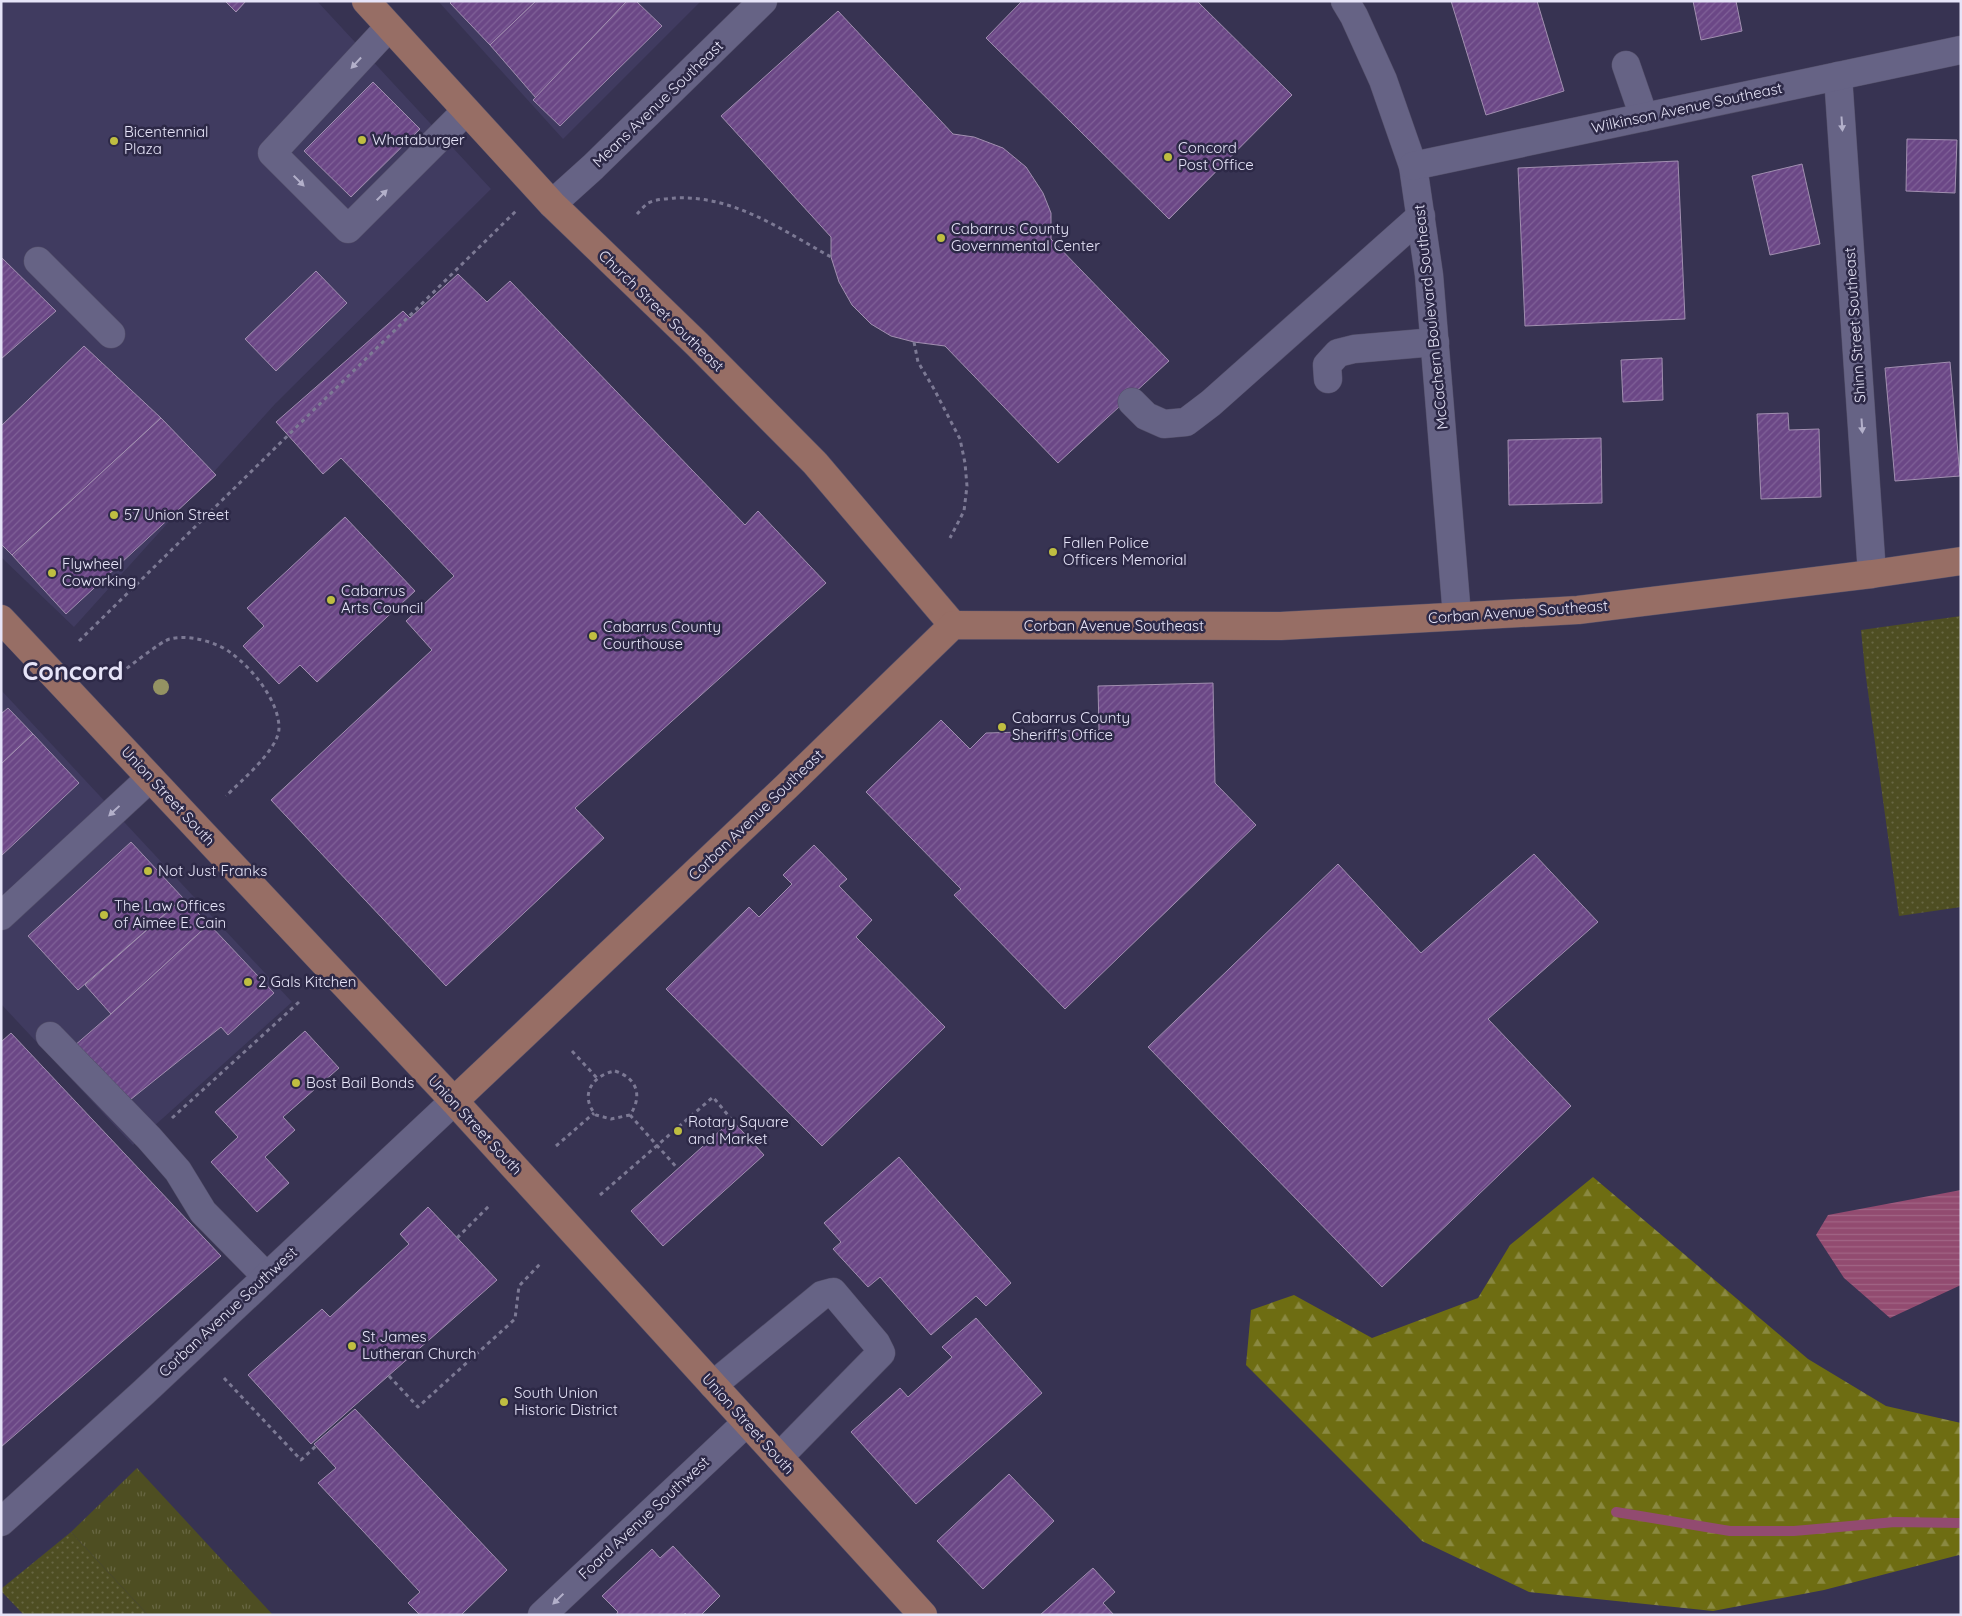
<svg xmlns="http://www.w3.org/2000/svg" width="1962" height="1616" viewBox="0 0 1962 1616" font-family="Quicksand,sans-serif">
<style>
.built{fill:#403b60}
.grass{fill:url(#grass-dots)}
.forest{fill:url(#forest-firs)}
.park{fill:url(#park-tufts)}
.water{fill:url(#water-rules)}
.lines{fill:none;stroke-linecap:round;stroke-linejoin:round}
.stream{stroke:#924b70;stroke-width:10}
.building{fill:url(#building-hatch);stroke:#a18fb0}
.minor-casing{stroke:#534f69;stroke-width:29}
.major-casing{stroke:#534f69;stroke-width:29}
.path{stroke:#7c7994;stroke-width:3;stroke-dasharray:4 4;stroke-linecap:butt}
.minor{stroke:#666385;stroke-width:28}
.major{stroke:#976e65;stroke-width:28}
.tree{fill:#949363}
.oneway{fill:#b3b0ca}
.poi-dot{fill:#bfbe41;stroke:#2d2947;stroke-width:2}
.labels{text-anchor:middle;stroke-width:5;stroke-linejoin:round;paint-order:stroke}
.street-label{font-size:15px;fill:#e6e4f8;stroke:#2d2947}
.poi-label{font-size:15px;fill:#e6e4f8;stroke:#2d2947;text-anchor:start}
.town-label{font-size:25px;font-weight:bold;fill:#e6e4f8;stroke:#2d2947}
</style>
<defs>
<pattern id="grass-dots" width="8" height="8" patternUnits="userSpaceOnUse" patternTransform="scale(1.25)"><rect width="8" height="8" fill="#4e4e22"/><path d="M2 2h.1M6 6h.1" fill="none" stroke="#686743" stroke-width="1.8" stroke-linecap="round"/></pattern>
<pattern id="forest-firs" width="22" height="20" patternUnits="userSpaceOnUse" patternTransform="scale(1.25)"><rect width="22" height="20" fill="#6e6d12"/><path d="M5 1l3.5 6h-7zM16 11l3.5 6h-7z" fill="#8a8941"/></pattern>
<pattern id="park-tufts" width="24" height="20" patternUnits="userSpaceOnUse" patternTransform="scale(1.25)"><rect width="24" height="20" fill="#4e4e22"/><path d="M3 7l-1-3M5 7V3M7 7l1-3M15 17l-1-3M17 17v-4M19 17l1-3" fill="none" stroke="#686743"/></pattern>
<pattern id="water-rules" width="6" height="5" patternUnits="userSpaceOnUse" patternTransform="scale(1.25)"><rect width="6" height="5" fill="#924b70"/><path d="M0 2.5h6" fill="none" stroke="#a16585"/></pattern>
<pattern id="building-hatch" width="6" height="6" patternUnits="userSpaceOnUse" patternTransform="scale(1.25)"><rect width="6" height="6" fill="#6b4786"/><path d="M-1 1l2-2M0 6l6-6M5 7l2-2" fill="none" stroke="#806198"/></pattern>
</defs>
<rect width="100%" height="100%" fill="#373352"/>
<!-- built -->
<g class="built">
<path d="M1 1H317L491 189 275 404 74 627 1 557Z"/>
<path d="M438 1H701L563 139Z"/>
<path d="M1 690 292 1002 133 1145 1 1004Z"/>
</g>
<!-- grass -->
<g class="grass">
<path d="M1961 616V907L1899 916 1865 670 1861 630Z"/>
<path d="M71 1532 148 1615H24L1 1591V1589Z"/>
</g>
<!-- forest -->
<path class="forest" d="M1593 1177 1808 1359 1886 1406 1961 1423V1557L1959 1555 1824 1590 1713 1611 1529 1592 1422 1541 1246 1365 1251 1310 1294 1295 1372 1338 1478 1298 1510 1245Z"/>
<!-- park -->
<path class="park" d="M137 1468 272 1614 148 1615 71 1532Z"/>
<!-- water -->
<path class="water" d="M1961 1190V1285L1890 1318 1844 1278 1816 1235 1828 1215Z"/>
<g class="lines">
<!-- stream -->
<path class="stream" d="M1616 1512 1730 1531H1794L1895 1522 1961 1523"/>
</g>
<!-- building -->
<g class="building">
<path d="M225 1H246L236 12Z"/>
<path d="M452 1H536L490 45 450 3Z"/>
<path d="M536 1H627L536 98 490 45Z"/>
<path d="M627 1H636L662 26 560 126 533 100Z"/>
<path d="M1022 1H1197L1292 95 1169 219 986 38Z"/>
<path d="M1451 1H1537L1564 91 1486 115Z"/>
<path d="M1693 1H1736L1742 31 1701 40Z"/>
<path d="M838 11 953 134 974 137 1003 148 1026 167 1043 193 1051 213V239L1169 361 1058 463 945 346 914 342 891 336 871 324 852 305 839 282 831 257V237L721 116Z"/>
<path d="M373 82 420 129 351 197 304 151Z"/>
<path d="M1907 139 1957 140 1955 193 1906 191Z"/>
<path d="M1678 161 1685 319 1525 326 1518 168Z"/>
<path d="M1802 164 1820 244 1770 255 1752 176Z"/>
<path d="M1 257 56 311 1 359Z"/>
<path d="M316 271 347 303 276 371 245 339Z"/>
<path d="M458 274 487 302 510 281 745 525 758 511 826 583 575 808 604 838 446 986 271 800 432 650 406 621 454 576 341 458 323 474 276 422 403 311 410 318Z"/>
<path d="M84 346 161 418 12 555 1 544V426Z"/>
<path d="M1662 358 1663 400 1623 402 1621 360Z"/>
<path d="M1950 362 1960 476 1895 481 1885 368Z"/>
<path d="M1788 413 1789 430 1819 429 1821 497 1761 499 1757 414Z"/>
<path d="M161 418 216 475 66 614 12 555Z"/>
<path d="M1601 438 1602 503 1509 505 1508 440Z"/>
<path d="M345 517 415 591 317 682 300 665 279 684 243 646 264 626 247 608Z"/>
<path d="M1213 683 1215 783 1256 825 1065 1009 954 895 961 889 866 792 941 720 970 749 986 733 1099 730 1098 686Z"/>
<path d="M8 708 33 734 1 764V714Z"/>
<path d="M33 734 79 783 1 856V764Z"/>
<path d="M131 842 183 898 78 990 28 936Z"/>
<path d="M814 845 847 879 839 886 872 920 856 937 945 1027 822 1146 666 989 749 907 759 917 792 884 783 875Z"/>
<path d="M1534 854 1598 922 1488 1019 1571 1106 1382 1287 1148 1047 1338 864 1421 953Z"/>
<path d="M183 898 209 924 111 1014 85 985Z"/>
<path d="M209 924 274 993 228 1035 221 1027 125 1104 74 1046 111 1014Z"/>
<path d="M305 1031 339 1068 283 1117 295 1130 265 1157 289 1183 257 1212 211 1162 238 1137 215 1112Z"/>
<path d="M11 1033 221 1256 1 1447V1042Z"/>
<path d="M732 1120 764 1155 663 1246 631 1211Z"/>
<path d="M899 1157 1011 1283 986 1306 976 1296 931 1335 880 1277 868 1287 833 1249 841 1242 824 1223Z"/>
<path d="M428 1207 497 1280 311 1444 248 1375 322 1309 330 1317 409 1244 400 1234Z"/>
<path d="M976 1318 1042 1393 916 1504 851 1432 900 1388 908 1397 952 1357 942 1347Z"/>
<path d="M355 1409 507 1570 461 1615H420L408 1603 420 1592 318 1483 336 1468 314 1444Z"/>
<path d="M1009 1474 1054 1521 983 1589 937 1541Z"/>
<path d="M673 1546 720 1596 701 1615H687L685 1613 684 1615H616L618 1612 602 1596 652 1549 660 1558Z"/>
<path d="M1093 1568 1115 1592 1103 1603 1114 1615H1040Z"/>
</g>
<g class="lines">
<defs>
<g id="minor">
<path d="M1345 1 1354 16 1383 80 1413 166 1429 275 1457 616"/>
<path d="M389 27 272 153 348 229 466 111"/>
<path d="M1626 65 1644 117"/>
<path d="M1838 76 1872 574"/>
<path d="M1413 166 1961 50"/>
<path d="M552 204 593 167 763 1"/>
<path d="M38 261 111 334"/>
<path d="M1328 379 1327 365 1338 353 1354 349 1435 342"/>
<path d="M1132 402 1146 416 1164 424 1186 422 1211 403 1421 216"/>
<path d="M1 916 150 778"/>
<path d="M50 1036 149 1138 178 1171 203 1212 266 1276"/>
<path d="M713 1385 822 1295 833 1292 876 1343 881 1353 779 1457"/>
<path d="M1 1522 144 1392 454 1101"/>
<path d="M542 1615 747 1422"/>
</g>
<g id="major">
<path d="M366 1 552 204 697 344 815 463 953 625"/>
<path d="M1 619 454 1101 923 1615"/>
<path d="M454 1101 787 786 953 625 1281 626 1578 610 1872 574 1961 561"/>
</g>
</defs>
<!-- minor casing -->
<use href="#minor" class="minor-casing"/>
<!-- major casing -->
<use href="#major" class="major-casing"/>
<!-- path -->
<g class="path">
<path d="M637 214C640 211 644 206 648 203 656 199 666 199 675 198 733 195 782 230 831 257"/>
<path d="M914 342 918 362 934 389 960 439 965 463 967 486 964 511 950 538"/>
<path d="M79 641 517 210"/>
<path d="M114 678C124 671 162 640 170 639 188 634 217 642 231 653 252 668 279 701 279 728 279 749 241 781 226 796"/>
<path d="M572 1051 597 1078"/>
<path d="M615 1071C637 1078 643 1096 630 1115L611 1119 596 1115C579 1096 592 1075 615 1071Z"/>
<path d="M630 1115 678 1169"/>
<path d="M172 1118 299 1002"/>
<path d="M556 1146 594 1113"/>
<path d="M600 1195 713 1097 732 1120"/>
<path d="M457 1238 489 1206"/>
<path d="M389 1376 418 1407 515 1319 519 1286 540 1264"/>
<path d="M224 1378 301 1460 316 1446"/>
</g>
<!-- minor -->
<use href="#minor" class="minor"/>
<!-- major -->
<use href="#major" class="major"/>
</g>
<!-- trees -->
<circle class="tree" cx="161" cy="687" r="8"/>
<!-- one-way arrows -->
<defs><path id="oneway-solid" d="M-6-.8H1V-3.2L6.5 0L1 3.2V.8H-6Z" transform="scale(1.25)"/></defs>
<g class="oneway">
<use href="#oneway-solid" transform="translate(356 63) rotate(133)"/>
<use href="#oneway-solid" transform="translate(1842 124) rotate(86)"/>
<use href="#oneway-solid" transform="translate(299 181) rotate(45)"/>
<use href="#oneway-solid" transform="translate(382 195) rotate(-45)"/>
<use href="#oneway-solid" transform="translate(1862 426) rotate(86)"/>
<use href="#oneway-solid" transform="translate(114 811) rotate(137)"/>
<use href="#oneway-solid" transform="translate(558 1599) rotate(136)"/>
</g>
<!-- markers -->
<g class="poi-dot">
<circle cx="362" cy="140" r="5"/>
<circle cx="114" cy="141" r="5"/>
<circle cx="1168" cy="157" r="5"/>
<circle cx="941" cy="238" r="5"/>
<circle cx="114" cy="515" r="5"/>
<circle cx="1053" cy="552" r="5"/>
<circle cx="52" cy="573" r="5"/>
<circle cx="331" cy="600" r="5"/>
<circle cx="593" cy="636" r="5"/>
<circle cx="1002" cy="727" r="5"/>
<circle cx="148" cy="871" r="5"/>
<circle cx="104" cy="915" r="5"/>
<circle cx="248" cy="982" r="5"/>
<circle cx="296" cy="1083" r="5"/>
<circle cx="678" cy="1131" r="5"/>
<circle cx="352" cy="1346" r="5"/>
<circle cx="504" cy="1402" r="5"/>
</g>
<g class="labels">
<!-- street labels -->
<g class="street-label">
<text transform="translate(658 104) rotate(-44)" y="5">Means Avenue Southeast</text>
<text transform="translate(1687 108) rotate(-12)" y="5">Wilkinson Avenue Southeast</text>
<text transform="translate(661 311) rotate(44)" y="5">Church Street Southeast</text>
<text transform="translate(1431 317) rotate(-96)" y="5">McCachern Boulevard Southeast</text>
<text transform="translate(1855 325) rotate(-94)" y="5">Shinn Street Southeast</text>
<text transform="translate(1518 612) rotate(-4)" y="5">Corban Avenue Southeast</text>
<text x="1114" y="631">Corban Avenue Southeast</text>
<text transform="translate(168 796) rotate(47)" y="5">Union Street South</text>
<text transform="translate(756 815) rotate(-44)" y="5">Corban Avenue Southeast</text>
<text transform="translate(475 1125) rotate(47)" y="5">Union Street South</text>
<text transform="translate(228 1312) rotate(-43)" y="5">Corban Avenue Southwest</text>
<text transform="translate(748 1424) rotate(48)" y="5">Union Street South</text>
<text transform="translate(644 1518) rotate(-43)" y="5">Foard Avenue Southwest</text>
</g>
<!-- poi labels -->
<g class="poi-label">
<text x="124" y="137">Bicentennial<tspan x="124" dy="17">Plaza</tspan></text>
<text x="372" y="145">Whataburger</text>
<text x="1178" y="153">Concord<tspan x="1178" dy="17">Post Office</tspan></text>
<text x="951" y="234">Cabarrus County<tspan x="951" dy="17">Governmental Center</tspan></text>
<text x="124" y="520">57 Union Street</text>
<text x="1063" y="548">Fallen Police<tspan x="1063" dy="17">Officers Memorial</tspan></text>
<text x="62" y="569">Flywheel<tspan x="62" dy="17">Coworking</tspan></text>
<text x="341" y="596">Cabarrus<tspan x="341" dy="17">Arts Council</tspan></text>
<text x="603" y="632">Cabarrus County<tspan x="603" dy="17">Courthouse</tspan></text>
<text x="1012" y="723">Cabarrus County<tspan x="1012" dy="17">Sheriff's Office</tspan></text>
<text x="158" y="876">Not Just Franks</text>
<text x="114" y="911">The Law Offices<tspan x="114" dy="17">of Aimee E. Cain</tspan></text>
<text x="258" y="987">2 Gals Kitchen</text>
<text x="306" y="1088">Bost Bail Bonds</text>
<text x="688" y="1127">Rotary Square<tspan x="688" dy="17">and Market</tspan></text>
<text x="362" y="1342">St James<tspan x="362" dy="17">Lutheran Church</tspan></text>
<text x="514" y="1398">South Union<tspan x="514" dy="17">Historic District</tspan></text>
</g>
<!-- town labels -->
<g class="town-label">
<text x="73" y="680">Concord</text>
</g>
</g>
<!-- border -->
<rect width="1962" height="1616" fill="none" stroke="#e6e4f8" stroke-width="5"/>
</svg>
